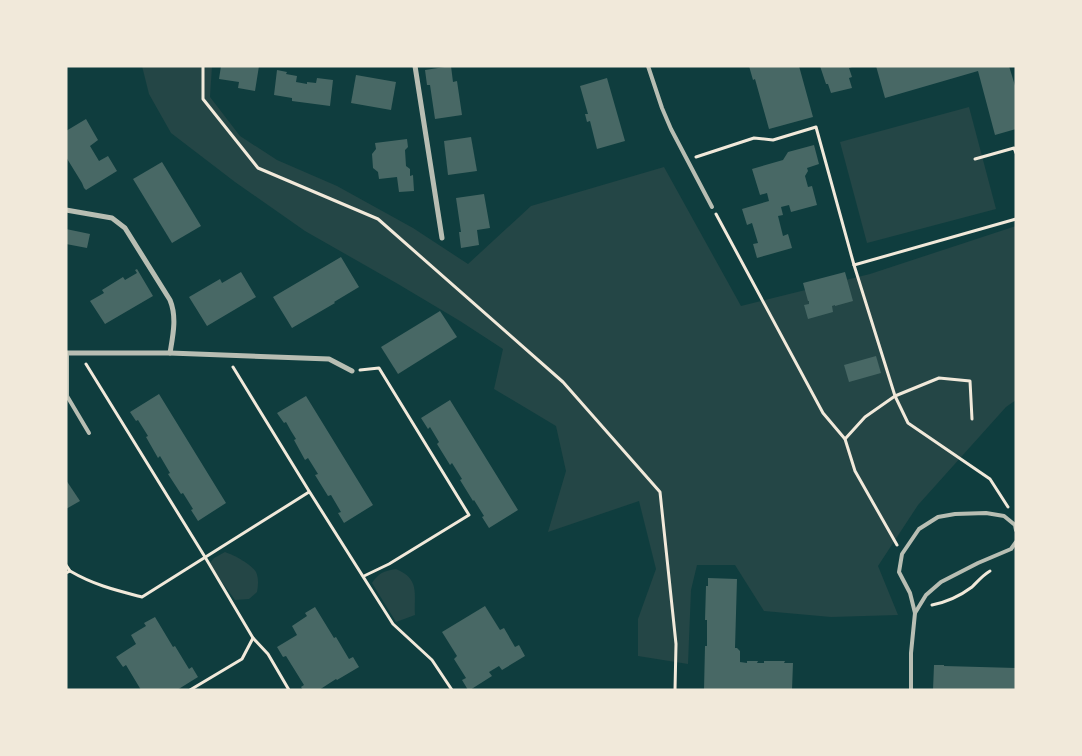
<svg xmlns="http://www.w3.org/2000/svg" width="1082" height="756" viewBox="0 0 1082 756" font-family="'IBM Plex Serif',serif">
<style>
.green{fill:#244646}
.building{fill:#486865}
.lines{fill:none;stroke-linecap:round;stroke-linejoin:round}
.path{stroke:#f1e9da;stroke-width:3}
.service{stroke:#b8beb3;stroke-width:4}
.minor{stroke:#b8beb3;stroke-width:5}
</style>
<rect width="100%" height="100%" fill="#0f3d3e"/>
<!-- green -->
<g class="green">
<path d="M142 66H212L210 97 240 136 277 160 337 186 413 228 468 264 531 206 664 167 741 306 870 274 1016 226V400L1006 407 918 505 878 566 898 615 831 617 764 611 735 565H697L691 590 688 664 638 656V619L656 569 639 501 548 532 566 471 556 426 494 389 503 349 460 321 398 284 305 231 235 182 171 133 149 94Z"/>
<path d="M969 107 996 209 867 243 840 142Z"/>
<path d="M225 552C234 555 251 564 256 572 259 579 258 586 257 592L249 599 235 600 209 564 214 558Z"/>
<path d="M396 569C420 579 414 593 415 615L396 622 372 583C379 573 383 571 396 569Z"/>
</g>
<!-- building -->
<g class="building">
<path d="M221 66H259L255 91 238 88 239 82 219 79Z"/>
<path d="M451 66 453 82 457 81 462 115 435 119 430 85H427L425 70Z"/>
<path d="M749 66H799L813 117 769 129 755 79 753 80Z"/>
<path d="M820 66H855L849 68 852 77 849 78 852 88 831 93 828 84H826Z"/>
<path d="M876 66H1009L1016 89V129L995 135 978 71 885 98Z"/>
<path d="M277 70 287 72 286 74 297 76 296 82 307 84V82L316 83 317 78 333 80 330 106 292 101V98L274 95Z"/>
<path d="M356 75 396 82 391 110 351 103Z"/>
<path d="M607 78 625 141 597 149 590 121 587 122 585 114H588L580 86Z"/>
<path d="M86 119 98 140 90 146 99 161 108 156 117 171 86 190 84 188 82 183 66 157V131Z"/>
<path d="M471 137 477 171 448 175 444 141Z"/>
<path d="M407 139 408 147 405 150 406 166 410 169V176L413 175 414 191 399 192 397 177 379 179 378 172 373 168 372 154 376 149 375 143Z"/>
<path d="M814 145 819 164 807 168 808 171 805 176 808 187 812 186 817 205 791 212 789 205 781 207 783 215 778 216 783 236 788 234 792 248 757 258 753 244 758 243 752 223 747 225 742 209 769 201 767 193 760 195 752 169 783 160 788 152Z"/>
<path d="M162 162 201 226 172 243 133 179Z"/>
<path d="M484 194 490 228 477 230 479 245 461 248 459 232H461L456 198Z"/>
<path d="M66 229 90 234 87 248 66 244Z"/>
<path d="M341 257 359 287 334 302 335 303 292 328 273 297Z"/>
<path d="M137 269 153 296 105 324 90 301 104 293 102 290 123 277 125 280 137 273 135 270Z"/>
<path d="M241 272 256 297 207 326 189 297 220 279 222 283Z"/>
<path d="M845 272 853 301 835 306V305L832 306 833 312 808 319 804 305 809 304V301H808L803 283Z"/>
<path d="M440 311 457 337 398 374 381 347Z"/>
<path d="M876 356 881 373 849 382 844 365Z"/>
<path d="M159 394 226 503 198 521 191 510 193 509 183 493 181 494 168 474 170 473 160 456 158 458 146 437 148 436 138 420 136 421 130 412Z"/>
<path d="M306 396 373 505 344 523 338 513 341 512 331 495 328 496 315 475 318 474 308 458 305 460 294 440 296 439 291 431 286 422 284 423 277 413Z"/>
<path d="M450 400 518 510 489 528 482 517 484 516 474 500 473 501 460 480 462 479 452 463 450 465 437 444 439 442 430 427 428 429 421 418Z"/>
<path d="M66 480 80 501 66 509Z"/>
<path d="M708 578 737 579 735 648H737L740 651V662L747 663V661H758L757 663H764V661H785L784 663H793L792 690H704L705 646H707V620H705L706 586H708Z"/>
<path d="M485 606 500 630 504 628 515 647 519 645 525 656 502 670 499 666 489 672 492 676 470 690H468L462 680 466 678 454 659 457 656 442 632Z"/>
<path d="M315 607 334 638 336 637 349 659 353 657 359 667 337 680 336 679 319 690H303L301 687 304 685 286 656 283 657 277 647 297 635 292 626 307 616 305 613Z"/>
<path d="M155 617 173 647 175 646 189 669 192 667 198 677 177 690 175 689 173 690H141L126 665 123 667 116 657 136 644 131 635 146 626 144 623Z"/>
<path d="M934 665H944V666L1016 668V690H933Z"/>
</g>
<g class="lines">
<!-- path -->
<g class="path">
<path d="M203 66V99L258 168 378 219 563 382 660 492 676 644 675 690"/>
<path d="M696 157 754 138 773 140 816 127 854 265 895 396 908 423 990 479 1008 507"/>
<path d="M975 159 1014 148 1016 153"/>
<path d="M716 214 823 413 845 439 855 471 897 545"/>
<path d="M854 265 1016 219"/>
<path d="M86 364 205 557 253 638 268 654 289 690"/>
<path d="M233 367 309 491 393 624 432 660 452 690"/>
<path d="M360 370 379 368 469 515 389 564 364 576"/>
<path d="M845 439 865 417 895 396 939 378 970 381 972 419"/>
<path d="M66 565 70 571 66 573"/>
<path d="M70 571C94 585 115 590 142 597L309 492"/>
<path d="M932 605C947 602 960 596 972 587 978 581 983 575 990 571"/>
<path d="M190 690 242 659 253 638"/>
</g>
<!-- service -->
<g class="service">
<path d="M648 66 662 108 671 129 712 207"/>
<path d="M67 353V396L89 433"/>
<path d="M915 613 926 595 941 582 978 563 1011 549 1016 542"/>
<path d="M911 690V653L915 613 910 593 899 572 902 554 919 529 938 517 955 514 986 513 1004 516 1015 525 1016 530"/>
</g>
<!-- minor -->
<g class="minor">
<path d="M415 66 442 238"/>
<path d="M66 210 112 218 125 228 170 300C177 317 173 335 170 353"/>
<path d="M66 353H170L329 359 352 371"/>
</g>
</g>
<!-- border -->
<rect width="1082" height="756" fill="none" stroke="#f1e9da" stroke-width="135"/>
</svg>
